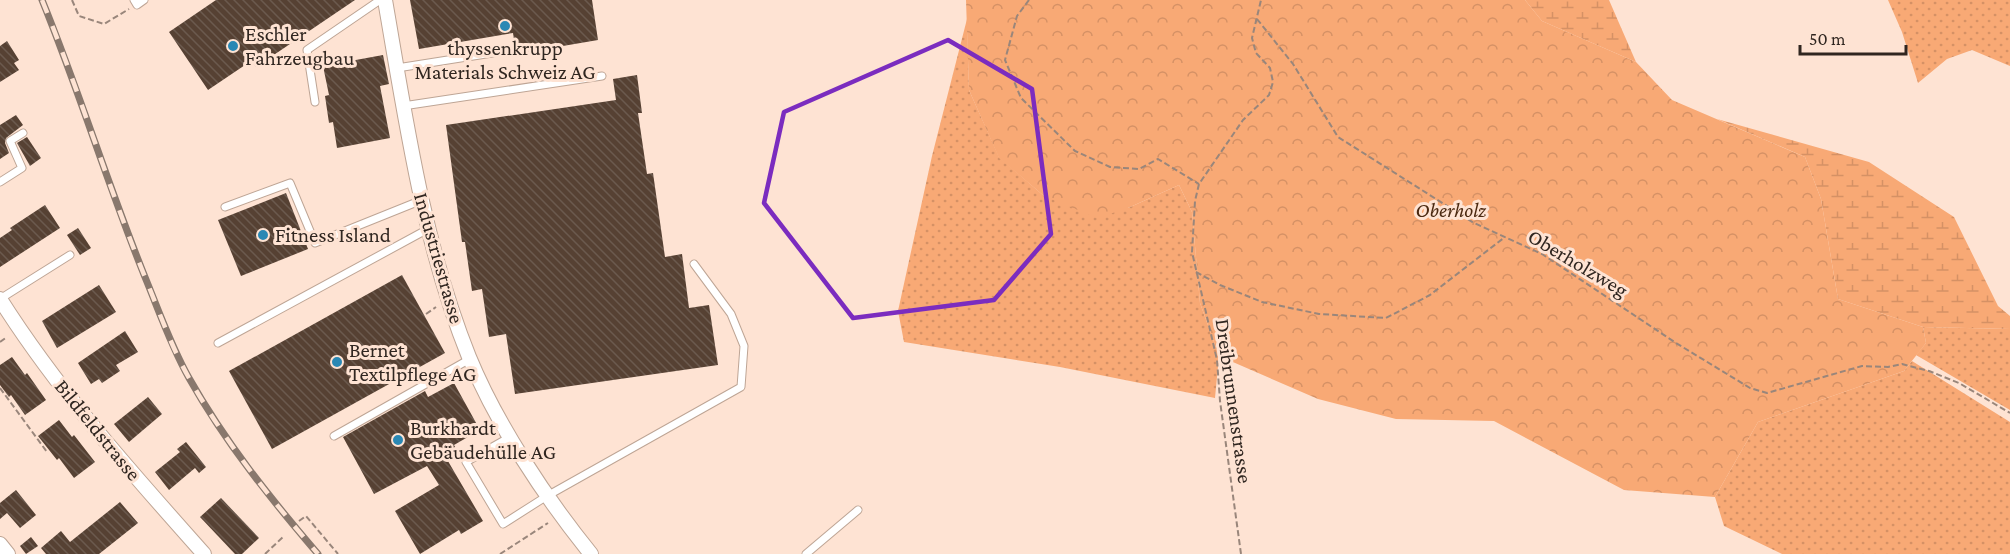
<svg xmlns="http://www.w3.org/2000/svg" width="2010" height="554" viewBox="0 0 2010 554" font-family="'Crimson Pro',serif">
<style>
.grass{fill:url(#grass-dots)}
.forest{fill:url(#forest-crowns)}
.wetland{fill:url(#wetland-marsh)}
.building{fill:url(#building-back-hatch)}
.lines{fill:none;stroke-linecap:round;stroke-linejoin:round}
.lane-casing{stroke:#bea595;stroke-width:9}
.street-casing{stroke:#bea595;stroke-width:16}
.path{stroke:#99867b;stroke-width:2;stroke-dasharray:6 3;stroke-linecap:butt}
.lane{stroke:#fff;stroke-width:7}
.street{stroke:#fff;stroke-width:14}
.rail-casing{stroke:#89786d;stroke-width:7}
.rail{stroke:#fee3d3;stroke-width:4.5;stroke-dasharray:14;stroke-linecap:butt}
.marked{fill:none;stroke:#7b2cbf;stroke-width:4.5;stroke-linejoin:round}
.poi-dot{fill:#2a88b4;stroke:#fee3d3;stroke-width:2}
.labels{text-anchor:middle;stroke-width:6;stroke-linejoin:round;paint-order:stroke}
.poi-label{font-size:21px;fill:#302620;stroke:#fee3d3;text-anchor:start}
.park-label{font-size:21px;font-style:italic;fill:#4b2911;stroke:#fee3d3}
.street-label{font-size:21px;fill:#302620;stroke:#fee3d3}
</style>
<defs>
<pattern id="grass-dots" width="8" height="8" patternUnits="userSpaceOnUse" patternTransform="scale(1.5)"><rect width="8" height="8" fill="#f8a975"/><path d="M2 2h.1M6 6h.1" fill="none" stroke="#d59165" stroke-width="1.8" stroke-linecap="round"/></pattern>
<pattern id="forest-crowns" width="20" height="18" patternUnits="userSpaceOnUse" patternTransform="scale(1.5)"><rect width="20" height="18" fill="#f8a975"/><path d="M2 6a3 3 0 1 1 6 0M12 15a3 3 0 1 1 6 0" fill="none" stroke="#d59165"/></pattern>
<pattern id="wetland-marsh" width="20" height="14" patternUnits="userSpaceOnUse" patternTransform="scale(1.5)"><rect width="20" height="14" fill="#f8a975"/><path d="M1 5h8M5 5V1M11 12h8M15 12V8" fill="none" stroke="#d59165"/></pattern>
<pattern id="building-back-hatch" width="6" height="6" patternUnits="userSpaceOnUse" patternTransform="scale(1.5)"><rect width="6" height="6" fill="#564133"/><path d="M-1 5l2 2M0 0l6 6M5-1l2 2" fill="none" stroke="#6b5a4e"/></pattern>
</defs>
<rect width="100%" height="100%" fill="#fee3d3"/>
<!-- grass -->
<g class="grass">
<path d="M1888 0H2010V66L1972 50 1947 59 1918 83 1902 32Z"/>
<path d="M967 19 969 90 999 157 1044 196 1128 208 1179 185 1192 212 1200 303 1219 356 1215 398 1060 367 904 342 898 311 932 156Z"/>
<path d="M1923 327 2010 329V410L1916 355 1926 343Z"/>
<path d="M1912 361 2010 422V554H1782L1724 526 1715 497 1758 422 1904 371Z"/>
</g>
<!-- forest -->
<path class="forest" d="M966 0H1525L1542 21 1636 62 1672 100 1805 157 1821 199 1838 299 1923 327 1926 343 1904 371 1758 422 1715 497 1624 490 1494 421 1396 419 1318 399 1219 356 1200 303 1192 212 1179 185 1128 208 1097 218 1044 196 999 158 969 90Z"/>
<!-- wetland -->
<g class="wetland">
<path d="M1525 0H1609L1636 62 1542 21Z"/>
<path d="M1717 119 1869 162 1954 217 1998 306 2010 316V329L1923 327 1838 299 1821 199 1805 157Z"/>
</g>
<!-- building -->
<g class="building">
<path d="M216 0H355L256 67 251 61 208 90 169 32Z"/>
<path d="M410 0H592L598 40 516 54 513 33 419 49Z"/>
<path d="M7 41 19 60 14 63 19 70 0 82V46Z"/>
<path d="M383 55 389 84 380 86 390 138 337 148 333 122 329 123 325 96 329 95 323 66Z"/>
<path d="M637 75 642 113H638L647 174 653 173 665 257 682 254 689 308 709 305 718 365 515 394 506 334 489 337 482 289 472 291 465 242H462L446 125 616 100 613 79Z"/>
<path d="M16 115 23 125 6 138 5 143 9 153 0 159V125Z"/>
<path d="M27 137 41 158 30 166 17 143Z"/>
<path d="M286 193 308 249 241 276 218 220Z"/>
<path d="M45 205 60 228 0 267V238L12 230 10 228Z"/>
<path d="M78 228 91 248 80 255 67 235Z"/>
<path d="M402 275 445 353 272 449 229 371Z"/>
<path d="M99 285 116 312 57 348 42 321Z"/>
<path d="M125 331 138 352 116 365 120 371 102 383 99 379 91 384 78 363Z"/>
<path d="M12 357 25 375 27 373 46 400 25 415 11 395 9 397 0 385V365Z"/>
<path d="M454 383 480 430 454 445 457 450 445 456 483 521 461 534 459 530 420 554 395 511 439 485 427 466 374 494 343 437 425 391 428 397Z"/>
<path d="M148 397 162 414 129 442 114 424Z"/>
<path d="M59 420 72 437 74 435 95 462 74 478 59 458 57 460 38 436Z"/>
<path d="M186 442 206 467 199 473 195 468 169 490 155 472 180 452 177 449Z"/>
<path d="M16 490 36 515 20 528 7 513 0 519V503Z"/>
<path d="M221 498 259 538 242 554H235L200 517Z"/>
<path d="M120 502 138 523 99 554H46L41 548 61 531 70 542Z"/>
<path d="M31 537 38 546 26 554 20 546Z"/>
</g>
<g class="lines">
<defs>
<g id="lane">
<path d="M134 0 137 5 144 0"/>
<path d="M397 68 505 51"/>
<path d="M315 102 307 50 380 0"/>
<path d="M403 106 602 76"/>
<path d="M0 182 22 168 10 141 23 133"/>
<path d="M225 207 290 183 315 243 422 200"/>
<path d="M0 299 70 255"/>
<path d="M218 343 428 229"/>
<path d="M334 436 470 359"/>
<path d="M510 437 466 462 503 524 547 496 741 387 744 346 731 314 694 264"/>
<path d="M806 554 858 510"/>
</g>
<g id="street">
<path d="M385 0C406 121 423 243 469 357 497 425 545 497 591 554"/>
<path d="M0 299C58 391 132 473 204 554"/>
<path d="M0 544 8 554"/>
</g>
</defs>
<!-- lane casing -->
<use href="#lane" class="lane-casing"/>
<!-- street casing -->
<use href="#street" class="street-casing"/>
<!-- path -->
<g class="path">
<path d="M72 0 79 16 104 24 129 9"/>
<path d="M1029 0 1017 16 1005 60 1021 98 1075 151 1110 167 1139 169 1158 159 1199 184"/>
<path d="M1257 19 1293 64 1338 137 1474 223 1542 254 1676 343 1750 388 1767 393 1862 366 1888 367 1902 364 1929 371 1959 383 2010 413"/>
<path d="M1196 272 1220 285 1262 302 1319 314 1386 318 1430 295 1505 237"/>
<path d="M426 314 436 307"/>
<path d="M0 342 7 337"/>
<path d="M0 388 47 452"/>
<path d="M299 521 306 516 338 554"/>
<path d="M265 554 284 536"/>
<path d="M500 554 548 523"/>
<path d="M1241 554 1220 401 1217 360 1192 252 1195 201 1199 184 1243 120 1269 95 1273 82 1270 68 1256 53 1252 38 1261 0"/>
</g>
<!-- lane -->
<use href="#lane" class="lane"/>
<!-- street -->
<use href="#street" class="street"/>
<defs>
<path id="rail" d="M42 0C80 93 109 189 147 282 160 314 172 348 189 378 225 442 270 498 318 554"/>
</defs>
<!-- rail casing -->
<use href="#rail" class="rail-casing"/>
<!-- rail -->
<use href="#rail" class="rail"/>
</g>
<!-- marked area -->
<path class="marked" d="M948 40 1032 89 1051 234 994 300 853 318 764 203 784 112Z"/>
<!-- markers -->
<g class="poi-dot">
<circle cx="505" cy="26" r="6"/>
<circle cx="233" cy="46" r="6"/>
<circle cx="263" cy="235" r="6"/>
<circle cx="337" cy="362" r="6"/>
<circle cx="398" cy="440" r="6"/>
</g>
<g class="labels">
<!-- poi labels -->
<g class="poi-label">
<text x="245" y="41">Eschler<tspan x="245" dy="24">Fahrzeugbau</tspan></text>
<text x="505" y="55" text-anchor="middle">thyssenkrupp<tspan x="505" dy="24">Materials Schweiz AG</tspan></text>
<text x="275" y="242">Fitness Island</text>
<text x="349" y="357">Bernet<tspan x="349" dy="24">Textilpflege AG</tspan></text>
<text x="410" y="435">Burkhardt<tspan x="410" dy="24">Gebäudehülle AG</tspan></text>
</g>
<!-- park labels -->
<g class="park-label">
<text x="1451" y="217">Oberholz</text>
</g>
<!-- street labels -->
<g class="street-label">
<text transform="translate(439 258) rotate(74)" y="7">Industriestrasse</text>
<text transform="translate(1578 263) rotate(31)" y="7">Oberholzweg</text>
<text transform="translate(1234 401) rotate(82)" y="7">Dreibrunnenstrasse</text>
<text transform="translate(98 430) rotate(51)" y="7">Bildfeldstrasse</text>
</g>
</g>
<!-- scale -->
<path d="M1800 45v9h106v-9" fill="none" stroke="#302620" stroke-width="3"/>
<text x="1809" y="45" font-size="18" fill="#302620" stroke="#fee3d3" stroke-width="4.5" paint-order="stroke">50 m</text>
</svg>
